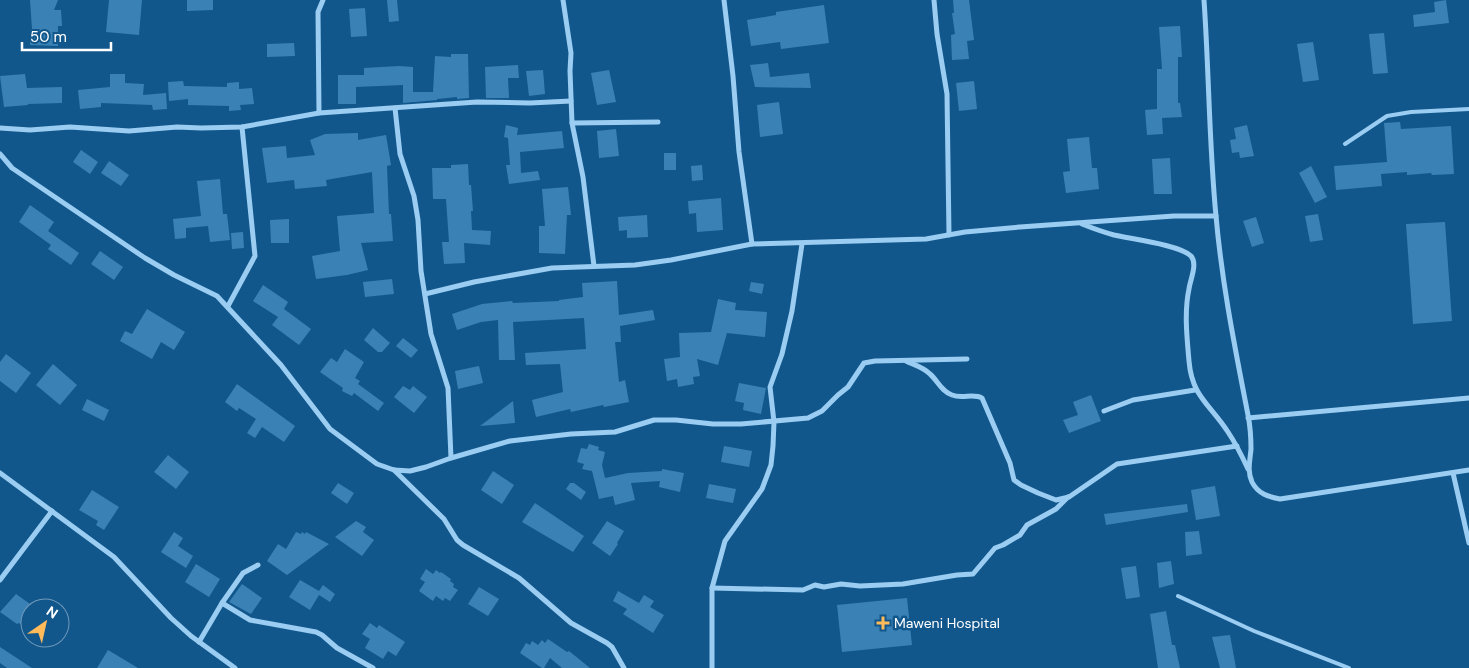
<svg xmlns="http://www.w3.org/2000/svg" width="1469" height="668" viewBox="0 0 1469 668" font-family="'DM Sans',sans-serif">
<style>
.building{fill:#3a81b6}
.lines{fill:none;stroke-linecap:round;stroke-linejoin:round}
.lane{stroke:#9acdf1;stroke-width:4}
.street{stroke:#9acdf1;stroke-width:5}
.poi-dot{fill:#ffba5a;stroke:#12578c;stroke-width:2}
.labels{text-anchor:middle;stroke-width:5;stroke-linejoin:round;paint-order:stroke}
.poi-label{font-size:14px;fill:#fff;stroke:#12578c;text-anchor:start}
</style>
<rect width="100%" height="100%" fill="#12578c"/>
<!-- building -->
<g class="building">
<path d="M30 0H58L54 10H61L62 26H58V46L30 45V29H32Z"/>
<path d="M109 0H142L139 35 106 32Z"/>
<path d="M187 0H213V10L187 11Z"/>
<path d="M387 0H397L399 21 389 22Z"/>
<path d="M953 0H969L974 40 967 41 969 59 952 60 951 35 955 34 952 13H954Z"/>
<path d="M1446 0 1449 23 1414 27 1413 15 1435 12 1434 2Z"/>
<path d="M824 5 829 43 781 49 780 42 751 46 747 20 776 15V12Z"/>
<path d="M365 8 367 36 351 37 349 9Z"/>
<path d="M1180 26 1182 57H1178V103H1180L1182 117 1162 118 1163 134 1147 135 1145 110 1157 109V69H1162L1159 27Z"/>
<path d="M1384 33 1388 73 1373 74 1369 34Z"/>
<path d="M1313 42 1319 80 1303 82 1297 44Z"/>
<path d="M294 43 295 56 267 57V44Z"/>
<path d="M451 54H468L469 98 457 99V97L437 99V100L403 103V85L356 87V104H338V75H364V68L399 66 413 67V92H433L435 56 451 57Z"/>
<path d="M768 63 770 77 809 73 811 88 755 87 750 65Z"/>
<path d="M518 65 519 78H508L509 98H486L485 67Z"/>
<path d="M543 70 545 94 529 96 526 71Z"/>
<path d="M609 70 616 102 597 105 591 73Z"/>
<path d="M25 74 27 88 62 87V103L28 104V105L4 107 0 76Z"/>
<path d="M110 74H125V83L144 84 143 95 166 93 167 109 153 110 152 105 101 103V107L80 109 78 90 110 87Z"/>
<path d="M183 81 184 86 227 87V83L239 82V89L252 88 254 104 240 105 241 110 229 111V106L188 105V99L169 101 168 82Z"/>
<path d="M974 81 977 109 959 111 956 83Z"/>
<path d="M779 102 783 134 760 137 757 105Z"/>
<path d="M1400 122 1401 129 1451 126 1454 174 1432 175 1431 173 1407 175V172L1381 174 1382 186 1336 190 1334 166 1387 162 1384 123Z"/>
<path d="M506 125 518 128 517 135 562 131 564 148 520 152 521 173 538 171 540 180 509 184 506 165H510L508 138 504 137Z"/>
<path d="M1247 125 1254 156 1240 158 1239 152 1232 153 1230 140 1236 139 1234 128Z"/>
<path d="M616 129 619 156 599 158 597 131Z"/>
<path d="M358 133V140L386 135 391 165 387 166 389 214H391L393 241 361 243 368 270 347 275 316 279 312 256 340 251 337 216 374 213 372 172 326 180 327 186 295 189 294 180 267 183 262 148 286 146 287 158 315 155 310 140 325 134Z"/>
<path d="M1089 137 1092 168H1097L1099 189 1066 193 1063 172 1070 171 1067 139Z"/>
<path d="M81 150 98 162 90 174 73 162Z"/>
<rect x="664" y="153" width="12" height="17"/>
<path d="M1170 158 1172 194H1154L1152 159Z"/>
<path d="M109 161 129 175 121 186 101 173Z"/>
<path d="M468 164 469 185H471L473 211H471L472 230 491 231 490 245 464 243 465 263 444 264 442 242H449L446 199H433L432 168H451V165Z"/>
<path d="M702 165 703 180 692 181 691 166Z"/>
<path d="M1311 166 1327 197 1315 203 1299 173Z"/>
<path d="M220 179 223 214H227L230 240 210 242 208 226 186 228V238L175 239 173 219 201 216 197 181Z"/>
<path d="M568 187 571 215H567L565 254 539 253V226H545L542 189Z"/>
<path d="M721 198 723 230 697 232 696 213 689 214 688 201Z"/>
<path d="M30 205 54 222 48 231 79 253 71 265 48 249 51 245 19 222Z"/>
<path d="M1318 214 1323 240 1310 242 1305 216Z"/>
<path d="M647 215 648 237 627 238V230L619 231 618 217Z"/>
<path d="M1256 217 1264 243 1252 247 1243 221Z"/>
<path d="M289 219V243H271L270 220Z"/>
<path d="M1445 222 1452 321 1413 324 1406 224Z"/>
<path d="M243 232 244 248 232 249 231 233Z"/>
<path d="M100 251 123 267 114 280 91 264Z"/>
<path d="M392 279 394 294 365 297 363 282Z"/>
<path d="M617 281 619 315 653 310 655 320 620 326 621 342H615L619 382 625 380 629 402 604 407 603 405 571 412 570 409 536 417 532 400 563 392 560 364 526 365 525 353 586 349 584 318 513 322 515 360H499L498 320 481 322 457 330 452 314 482 304 512 301 513 303 559 301V300L583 297 582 283Z"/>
<path d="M751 282 764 284 762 294 749 291Z"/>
<path d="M263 285 288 302 284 309 311 329 299 345 272 325 278 317 253 301Z"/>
<path d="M718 299 736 303 735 310 767 312 765 337 727 333 718 365 697 359 700 376 693 377 694 384 678 387 677 379 667 381 664 359 680 357 679 333 711 332Z"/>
<path d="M147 309 185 332 174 350 161 342 152 359 120 341 125 331 132 334Z"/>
<path d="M373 328 390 343 382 352H378L364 340Z"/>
<path d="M403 338 418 350 411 358 396 346Z"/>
<path d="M345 349 364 362 355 378 360 381 358 384 384 403 378 411 354 393 352 396 342 391 343 388 320 372 331 358 337 362Z"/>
<path d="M6 354 31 373 16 393 0 381V362Z"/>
<path d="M53 364 77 385 60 405 36 385Z"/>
<path d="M479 366 483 383 458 389 455 371Z"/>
<path d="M739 383 766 388 761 414 743 410 744 403 735 401Z"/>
<path d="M237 384 295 426 284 442 262 427 255 438 247 433 256 419 239 408 237 411 225 402Z"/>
<path d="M403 386 410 390 413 386 427 397 414 413 394 397Z"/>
<path d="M1091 395 1101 421 1069 433 1063 420 1078 415 1073 402Z"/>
<path d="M87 399 109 410 104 421 82 410Z"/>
<path d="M513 401 515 423 480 426Z"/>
<path d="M589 444 599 447 598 450 605 452 602 465 605 478 628 473 662 471V469L684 473 680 492 659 487 660 481 631 483 635 500 615 505 613 496 599 499 592 471 582 469 584 464 577 462 581 448 587 449Z"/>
<path d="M724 446 752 451 749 467 721 462Z"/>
<path d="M168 455 189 472 176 489 154 472Z"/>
<path d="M493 471 514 485 502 504 481 490Z"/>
<path d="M338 483 354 493 347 504 331 493Z"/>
<path d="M570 483H574L586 492 581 500 566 489Z"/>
<path d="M709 484 736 489 733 503 706 498Z"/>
<path d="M1215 486 1220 516 1196 520 1191 490Z"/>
<path d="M92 490 119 507 104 530 96 525 98 521 79 510Z"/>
<path d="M535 503 584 536 573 552 522 522Z"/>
<path d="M1187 504 1188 512 1106 525 1104 514Z"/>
<path d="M356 521 366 527 363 532 374 540 362 556 335 537Z"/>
<path d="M607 521 624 531 617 543 618 544 610 556 592 543Z"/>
<path d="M1199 531 1202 554 1186 556 1185 532Z"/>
<path d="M174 532 183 538 178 546 193 556 186 568 161 552Z"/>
<path d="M296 532 301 534 302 532 305 534 306 532 329 544 287 575 267 561 278 544 286 549Z"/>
<path d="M1171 561 1174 584 1159 588 1157 563Z"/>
<path d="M196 564 220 579 209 597 185 582Z"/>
<path d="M1136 566 1140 597 1126 599 1121 568Z"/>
<path d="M426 569 433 574 436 570 440 573 441 572 451 579 450 581 454 584 453 587 458 590 450 601 445 598 443 601 436 596 433 601 419 591 425 582 420 579Z"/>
<path d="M300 580 319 591 323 585 335 594 330 602 319 595 310 610 289 597Z"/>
<path d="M242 584 262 598 251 614 229 602Z"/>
<path d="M479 587 499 599 488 616 468 604Z"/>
<path d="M618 591 639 603 644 595 654 601 650 607 664 615 653 633 623 614 627 609 613 601Z"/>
<path d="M16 594 30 604V623L26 628 19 623 17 624 0 612Z"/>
<path d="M907 598 912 645 842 652 837 605Z"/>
<path d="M1166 611 1172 645H1175L1180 668H1158L1150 614Z"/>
<path d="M370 623 377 628 379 625 405 642 396 656 388 651 383 659 365 648 370 639 362 634Z"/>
<path d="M1230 635 1236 668H1220L1212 637Z"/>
<path d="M548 639 567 652 569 651 590 668H562L550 658 544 668H542L520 653 526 643 530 645 532 641 538 645 542 640 545 643Z"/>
<path d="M0 647 32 668H7L0 663Z"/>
<path d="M108 650 138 668H97Z"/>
</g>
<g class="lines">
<!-- lane -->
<g class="lane">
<path d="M1345 144 1387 116 1411 112 1469 109"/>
<path d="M1178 596 1254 631 1349 668"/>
</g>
<!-- street -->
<g class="street">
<path d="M563 0 571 53 570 71 572 123 583 177 594 266"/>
<path d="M724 0 733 76 739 152 752 244"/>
<path d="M934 0 937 34 947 94 949 235"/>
<path d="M1204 0C1209 72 1209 144 1216 216 1222 284 1235 348 1248 415 1250 425 1251 438 1251 449 1250 461 1247 471 1252 482 1258 494 1269 497 1280 499L1469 470"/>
<path d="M395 108 400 154 414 196 418 220 421 271 431 334 448 388 451 458"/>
<path d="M319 113 318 12 323 0"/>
<path d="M572 123 658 122"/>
<path d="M0 128 30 130 70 127 129 131 177 127 201 128 242 127 319 113 477 102 530 103 571 101"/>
<path d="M0 154 12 168 145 258 174 275 217 296 281 365 330 429 377 464 394 470 410 471 426 467 451 458 510 441 571 434 615 432 654 420H676L713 424H741L808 418 822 411 838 395 848 387 864 363 875 361 967 359"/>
<path d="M1082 224C1092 228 1103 232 1114 235 1131 239 1180 245 1191 256 1198 264 1190 280 1189 289 1184 312 1187 338 1189 361 1192 397 1210 404 1228 432 1236 444 1242 456 1248 469"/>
<path d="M425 294 474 282 552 268 635 265 671 260 752 244 926 239 965 232 1020 227 1174 216H1216"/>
<path d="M228 306 255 256 242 127"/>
<path d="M906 361C914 365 923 367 930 374 938 381 941 391 952 395 962 399 974 393 982 398L1010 463 1014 480 1021 485 1038 493 1056 500 1069 497 1117 464 1237 446"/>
<path d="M1104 411 1133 400 1195 390"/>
<path d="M1248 418 1469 398"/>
<path d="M394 470 444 519 457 540 463 545 519 578 571 623 607 643 612 647 624 668"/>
<path d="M0 473 114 557 171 618 191 636 235 668"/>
<path d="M1453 473 1469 543"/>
<path d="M0 580 52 511"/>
<path d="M712 588 803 590 815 585 824 587 841 584 860 586 903 584 957 575 973 574 995 548 1003 545 1020 535 1027 525 1056 509 1068 497"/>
<path d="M222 603 250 620 316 632 322 635 337 648 373 668"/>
<path d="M199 642 222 603 243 573 258 565"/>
<path d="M712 668V588L725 541 762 489 771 465 773 446 774 422 770 387 782 354 792 311 802 244"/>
</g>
</g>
<!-- markers -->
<path class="poi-dot" d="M880.5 615.5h5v5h5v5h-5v5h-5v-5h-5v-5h5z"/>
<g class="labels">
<!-- poi labels -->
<g class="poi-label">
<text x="894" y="628">Maweni Hospital</text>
</g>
</g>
<!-- north arrow -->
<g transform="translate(45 623) rotate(34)"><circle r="24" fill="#12578c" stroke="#719aba"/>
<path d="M0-4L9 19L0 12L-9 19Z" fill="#ffba5a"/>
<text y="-8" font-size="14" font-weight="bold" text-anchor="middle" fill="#ffffff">N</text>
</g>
<!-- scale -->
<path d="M22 42v8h89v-8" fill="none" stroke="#ffffff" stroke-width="2.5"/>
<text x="30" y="42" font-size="15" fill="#ffffff" stroke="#12578c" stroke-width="4" paint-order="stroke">50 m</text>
</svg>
